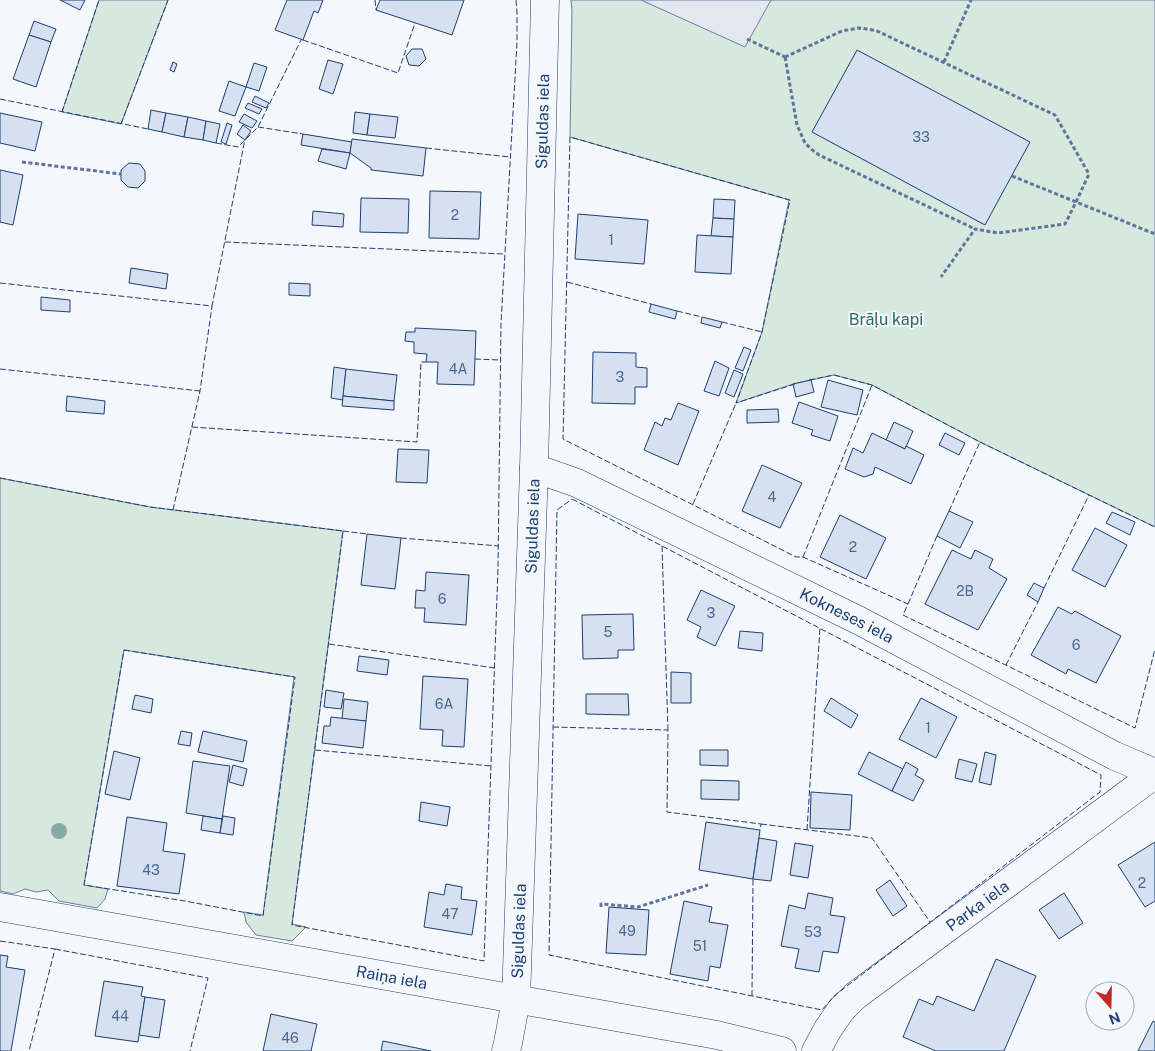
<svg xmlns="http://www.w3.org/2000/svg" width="1155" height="1051" viewBox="0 0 1155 1051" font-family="'Public Sans',sans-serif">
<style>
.green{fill:#d7e8df;stroke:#687fa3}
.parking{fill:#e3e8f0;stroke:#687fa3}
.building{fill:#d5e0f0;stroke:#1d3f73}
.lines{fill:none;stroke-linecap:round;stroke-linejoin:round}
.minor-casing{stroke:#1d3f73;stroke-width:29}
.path{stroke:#5e769c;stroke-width:3;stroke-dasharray:4 2.5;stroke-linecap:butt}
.minor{stroke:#f4f7fb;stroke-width:28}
.fence{stroke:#1d3f73;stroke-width:1;stroke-dasharray:6 2.5;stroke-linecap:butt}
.tree{fill:#86aba6}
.labels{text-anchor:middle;stroke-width:4;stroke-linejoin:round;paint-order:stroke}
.number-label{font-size:14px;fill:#4b6792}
.street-label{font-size:16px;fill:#1d3f73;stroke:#f4f7fb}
.park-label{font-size:16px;fill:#2c6c60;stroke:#f4f7fb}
</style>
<rect width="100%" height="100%" fill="#f4f7fb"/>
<!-- green -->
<g class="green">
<path d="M99 0H168L121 124 62 112Z"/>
<path d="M571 0H1155V527L980 442 872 385 834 375 793 384 736 403 762 332 789 200 570 137 572 11Z"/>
<path d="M0 478 150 507 343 531 292 924 306 927 292 941 256 935 246 922 244 912 263 915 294 677 124 650 84 885 108 889 105 899 97 908 59 901 48 890 36 892 25 889 13 894 0 891Z"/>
</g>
<!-- parking -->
<path class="parking" d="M641 0H771L745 47Z"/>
<!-- building -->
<g class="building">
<path d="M60 0H85L80 10Z"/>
<path d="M287 0H323L318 13 314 11 303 40 275 30Z"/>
<path d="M380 0H464L452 35 376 10Z"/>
<path d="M34 21 56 29 51 42 29 35Z"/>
<path d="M29 35 51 42 36 87 13 79Z"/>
<path d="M412 49H422L426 59 419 66 409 65 406 56Z"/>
<path d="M857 50 1030 142 985 225 812 132Z"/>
<path d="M328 60 343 64 333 94 319 89Z"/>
<path d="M173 62 177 64 174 72 170 70Z"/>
<path d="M254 63 267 67 259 91 246 87Z"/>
<path d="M229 81 246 87 235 116 219 111Z"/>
<path d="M255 96 269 103 266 108 252 102Z"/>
<path d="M248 103 262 109 259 114 245 108Z"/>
<path d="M151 110 166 113 162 132 148 129Z"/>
<path d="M355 112 370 114 367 135 353 133Z"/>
<path d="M0 113 42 122 35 151 0 143Z"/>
<path d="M166 113 188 117 184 137 162 132Z"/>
<path d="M244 114 257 121 252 128 239 122Z"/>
<path d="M370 114 398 117 395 138 367 135Z"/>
<path d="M188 117 206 121 203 140 184 137Z"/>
<path d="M206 121 220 124 216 143 203 140Z"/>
<path d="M227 123 232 125 226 144 221 142Z"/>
<path d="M243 125 251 131 245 140 237 134Z"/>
<path d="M303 134 352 142 350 153 301 145Z"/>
<path d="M352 139 426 148 423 176 371 170V168L350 153Z"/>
<path d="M322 149 350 153 346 169 318 161Z"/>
<path d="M129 163 140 164 145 171V181L138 188 128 187 121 180V170Z"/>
<path d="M0 170 23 175 13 225 0 222Z"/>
<path d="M430 191 481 192 479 239 429 238Z"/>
<path d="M361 198 409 199 408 233 360 232Z"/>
<path d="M714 199 735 200 734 219 713 218Z"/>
<path d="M313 211 344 214 343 227 312 225Z"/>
<path d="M578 214 648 220 644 264 575 259Z"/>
<path d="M713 218 734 219 733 237 711 236Z"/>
<path d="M697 235 733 237 731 274 695 272Z"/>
<path d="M131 268 168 274 166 289 129 283Z"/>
<path d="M289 283 310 284V296L289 295Z"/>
<path d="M41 297 70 300V312L41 310Z"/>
<path d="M651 304 677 311 675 319 649 312Z"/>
<path d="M702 317 722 322 720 328 701 323Z"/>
<path d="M415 328 476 331 474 385 437 384 438 362H426L427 354 414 353V342L405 341 406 332H415Z"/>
<path d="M744 347 751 350 743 371 735 368Z"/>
<path d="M593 352 636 353V367L647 368V387H635V404L592 403Z"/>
<path d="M715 361 729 368 719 396 704 391Z"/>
<path d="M334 367 346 369 343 400 331 398Z"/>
<path d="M346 369 397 375 394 401 343 396Z"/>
<path d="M734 370 743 374 734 397 725 393Z"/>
<path d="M811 380 814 392 796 397 793 384Z"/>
<path d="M828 380 863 390 857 415 821 407Z"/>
<path d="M67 396 105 401 104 414 66 411Z"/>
<path d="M343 396 394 401V410L342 406Z"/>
<path d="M799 402 838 416 830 441 811 435 813 430 792 423Z"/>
<path d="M678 403 699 411 678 465 644 450 655 422 662 426 665 418 671 420Z"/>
<path d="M778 409 779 422 747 423V410Z"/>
<path d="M894 422 913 431 905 449 886 440Z"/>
<path d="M872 433 905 449 906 446 924 455 911 484 875 467 873 474 864 477 845 469 853 448 863 453Z"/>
<path d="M945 433 965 443 959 455 939 445Z"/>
<path d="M398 449 429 450 427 483 396 482Z"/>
<path d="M762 465 802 483 780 528 742 511Z"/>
<path d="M949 511 973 522 960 548 937 536Z"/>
<path d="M1112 512 1135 522 1130 535 1106 523Z"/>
<path d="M840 515 886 538 866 579 820 557Z"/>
<path d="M1095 528 1127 545 1105 587 1072 570Z"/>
<path d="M367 534 401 538 395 589 361 585Z"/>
<path d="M952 550 971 559 975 550 993 559 989 568 1007 579 978 630 925 604Z"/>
<path d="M426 572 469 575 466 625 424 622 425 608H415L416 590 425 591Z"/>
<path d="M1034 583 1044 588 1038 602 1027 595Z"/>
<path d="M701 590 735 606 715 646 697 637 701 627 687 620Z"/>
<path d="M1058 607 1072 614 1075 611 1121 636 1096 683 1068 669 1066 674 1031 655Z"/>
<path d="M633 614 634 650H618V658L583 659 582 615Z"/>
<path d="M740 631 763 633 762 651 738 648Z"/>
<path d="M359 656 389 660 387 675 357 671Z"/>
<path d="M671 672 691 673V703H671Z"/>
<path d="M423 676 468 679 464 747 442 746 443 730 420 729Z"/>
<path d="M326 690 344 693 341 709 324 707Z"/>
<path d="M586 694H628L629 715 586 714Z"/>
<path d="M135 695 153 699 151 713 132 709Z"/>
<path d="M831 698 858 715 851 728 824 711Z"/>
<path d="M921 698 957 717 936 758 899 739Z"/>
<path d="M344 699 368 702 366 721 342 719Z"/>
<path d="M331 717 366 721 363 748 322 743 324 726H330Z"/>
<path d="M181 731 192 733 190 746 178 744Z"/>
<path d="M203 731 247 741 243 762 198 752Z"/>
<path d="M700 750H728V766L700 765Z"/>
<path d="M114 751 140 758 130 800 105 794Z"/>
<path d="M869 752 903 769 892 791 858 774Z"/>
<path d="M985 752 996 755 991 785 979 782Z"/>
<path d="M959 759 977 764 972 782 955 778Z"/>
<path d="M193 761 230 766 222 819 186 813Z"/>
<path d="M906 762 918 769 915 775 924 780 913 801 892 791Z"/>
<path d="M233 765 247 769 243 786 229 782Z"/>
<path d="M701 780 739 781V800L701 799Z"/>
<path d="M811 792 852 795 850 830 810 828Z"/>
<path d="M421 802 450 807 447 826 419 821Z"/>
<path d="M203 816 222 819 220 833 201 830Z"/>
<path d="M223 816 235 818 233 835 220 833Z"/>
<path d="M127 817 167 823 163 851 185 854 179 894 117 886Z"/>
<path d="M706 822 760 830 753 879 699 870Z"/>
<path d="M759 838 777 841 771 881 753 879Z"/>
<path d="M1155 842V901L1145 907 1118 865Z"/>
<path d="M795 843 813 846 808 878 790 875Z"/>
<path d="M890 880 907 906 893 916 876 890Z"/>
<path d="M446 884 462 887 461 899 477 901 472 935 424 927 429 892 444 895Z"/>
<path d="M808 893 833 898 830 915 845 917 838 953 823 951 819 972 795 968 799 949 781 946 789 905 805 909Z"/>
<path d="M1064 893 1083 923 1059 939 1039 910Z"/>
<path d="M684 901 712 907 709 922 728 925 720 968 710 966 708 981 670 974Z"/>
<path d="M609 907 649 910 646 955 606 953Z"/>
<path d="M0 955 8 956 6 967 25 970 11 1051H0Z"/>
<path d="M996 959 1036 976 1004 1051H936L903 1037 919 999 933 1005 937 996 974 1011Z"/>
<path d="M104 981 143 987 141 996 145 997 138 1042 95 1036Z"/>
<path d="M145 997 165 1000 159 1038 139 1035Z"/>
<path d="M271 1014 317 1024 311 1051H263Z"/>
<path d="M1153 1021 1155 1022V1051H1138Z"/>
<path d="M383 1041 431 1051H381Z"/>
</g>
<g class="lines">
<defs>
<g id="minor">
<path id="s1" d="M534 468 577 483 858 620 1115 756 1155 773"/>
<path id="s2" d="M0 907 717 1035 782 1051"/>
<path id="s3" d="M506 1051 508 1043 516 1000 534 468 545 0"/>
<path id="s4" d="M816 1051 828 1029 841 1010 855 996 1155 774"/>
</g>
</defs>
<!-- minor casing -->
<use href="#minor" class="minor-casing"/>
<!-- path -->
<g class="path">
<path d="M747 39 785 57"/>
<path d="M785 57 842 31 859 28 868 29 877 31 1055 115 1089 174 1076 202 1065 224 998 233 975 229 941 277"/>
<path d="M785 57 797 125 805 143 811 149 819 155 975 229"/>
<path d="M944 62 971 0"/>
<path d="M22 162 121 174"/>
<path d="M1012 176 1155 234"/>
<path d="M601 907V904L638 907 708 885"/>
</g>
<!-- minor -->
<use href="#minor" class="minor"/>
<!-- fence -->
<g class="fence">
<path d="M375 0 376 10"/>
<path d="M303 40 398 73 415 23"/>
<path d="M0 99 148 129"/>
<path d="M62 112 99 0"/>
<path d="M121 124 168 0"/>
<path d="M258 127 303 134"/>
<path d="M216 143 238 147 258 127 301 40"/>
<path d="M426 148 510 157"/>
<path d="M225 242 504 254"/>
<path d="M567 282 651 304"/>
<path d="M0 283 212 306 245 139"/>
<path d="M677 311 702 317"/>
<path d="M722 322 762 332"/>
<path d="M475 359 500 360"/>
<path d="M0 369 200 391"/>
<path d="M809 380 834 375 872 385 980 442 1155 527"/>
<path d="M795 384 736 403 762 332 790 200 570 137 563 439 796 557H803L908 604 903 615 1135 728 1155 649"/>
<path d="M192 427 417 442 421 362H426"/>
<path d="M0 478 150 507 343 531 292 925 484 961 498 568 501 323 517 42V13L516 0"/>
<path d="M572 499 1101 775 1100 792 834 996 822 1010 549 955 557 510Z"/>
<path d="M693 504 736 403"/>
<path d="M173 510 200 391 212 306"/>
<path d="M949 511 980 442"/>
<path d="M343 531 367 534"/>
<path d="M401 538 499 546"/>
<path d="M662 546 668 730"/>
<path d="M803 557 872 385"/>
<path d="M1044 588 1089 495"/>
<path d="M908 604 937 536"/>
<path d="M329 644 495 668"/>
<path d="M124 650 295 677 263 916 185 901 84 885Z"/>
<path d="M1006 665 1038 602"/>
<path d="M553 727 668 730 667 812 761 824 760 830"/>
<path d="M315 750 491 766"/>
<path d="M761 824 872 838 930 922"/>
<path d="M807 830 820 628"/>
<path d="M0 941 55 949 29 1051"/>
<path d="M55 949 208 978 190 1051"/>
<path d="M752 996 753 879"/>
</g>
</g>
<!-- trees -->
<circle class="tree" cx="59" cy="831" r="8"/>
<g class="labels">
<!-- number labels -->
<g class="number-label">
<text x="921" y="142">33</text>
<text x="455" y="220">2</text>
<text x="611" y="245">1</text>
<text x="458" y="374">4A</text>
<text x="620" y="382">3</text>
<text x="772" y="502">4</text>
<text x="853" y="552">2</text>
<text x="965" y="596">2B</text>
<text x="442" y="604">6</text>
<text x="711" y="618">3</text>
<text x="608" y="637">5</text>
<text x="1076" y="650">6</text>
<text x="444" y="709">6A</text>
<text x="928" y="733">1</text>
<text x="151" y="875">43</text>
<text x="1142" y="888">2</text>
<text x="450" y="919">47</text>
<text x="627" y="936">49</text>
<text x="813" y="937">53</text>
<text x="700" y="951">51</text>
<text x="120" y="1021">44</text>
<text x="290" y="1043">46</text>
</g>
<!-- street labels -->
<g class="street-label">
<text dy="6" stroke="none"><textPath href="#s3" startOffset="931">Siguldas iela</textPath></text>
<text dy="6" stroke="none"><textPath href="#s3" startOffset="526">Siguldas iela</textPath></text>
<text dy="6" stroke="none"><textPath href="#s1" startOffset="346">Kokneses iela</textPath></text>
<text dy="6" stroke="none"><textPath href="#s4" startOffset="220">Parka iela</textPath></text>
<text dy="6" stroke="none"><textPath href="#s3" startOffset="121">Siguldas iela</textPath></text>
<text dy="6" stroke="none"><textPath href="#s2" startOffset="398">Raiņa iela</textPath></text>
</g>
<!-- park labels -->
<g class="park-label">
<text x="886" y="325">Brāļu kapi</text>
</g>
</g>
<!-- north arrow -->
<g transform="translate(1110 1006) rotate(160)"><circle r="24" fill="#f4f7fb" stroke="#9eadc5"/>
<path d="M0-4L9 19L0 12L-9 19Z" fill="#c62828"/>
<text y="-8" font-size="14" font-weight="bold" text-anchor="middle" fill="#1d3f73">N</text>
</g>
</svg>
